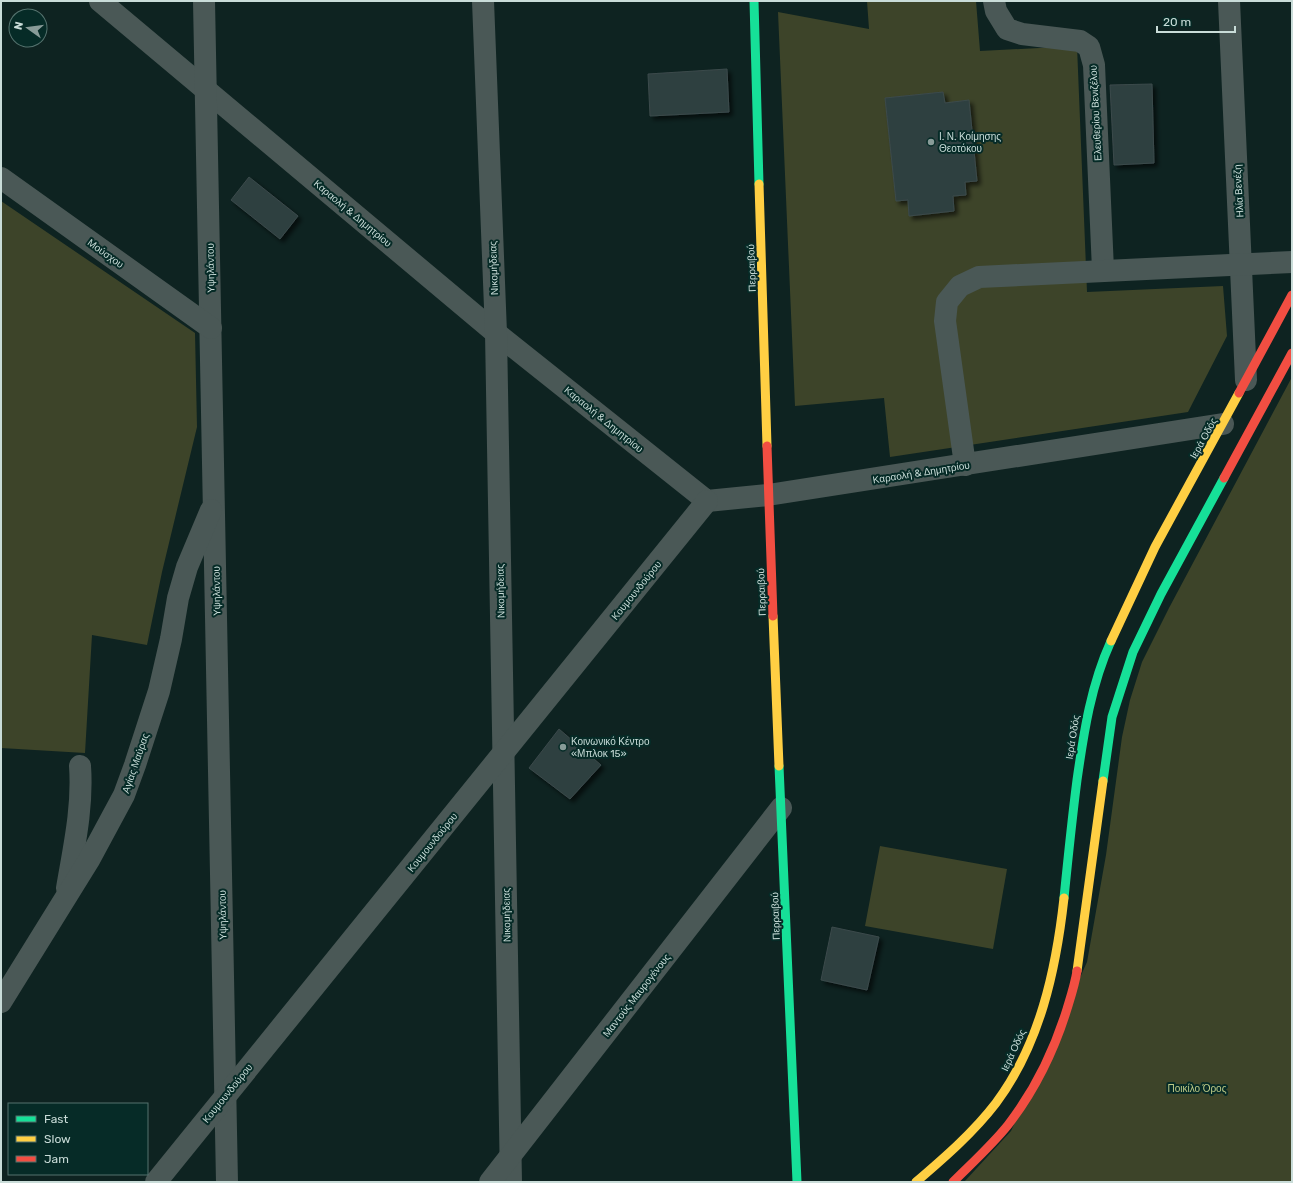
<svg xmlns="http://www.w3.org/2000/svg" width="1293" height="1183" viewBox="0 0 1293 1183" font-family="Rubik,sans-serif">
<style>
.green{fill:#3d4429}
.building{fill:#2f3f40;stroke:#3b4a4b;filter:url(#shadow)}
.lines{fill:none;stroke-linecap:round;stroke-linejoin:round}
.street{stroke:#4a5856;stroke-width:22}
.fast{stroke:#16e098;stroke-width:9}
.slow{stroke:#ffcf43;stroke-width:9}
.jam{stroke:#f24e42;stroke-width:9}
.poi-dot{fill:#889b98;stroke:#062b27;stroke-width:1.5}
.labels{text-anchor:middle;stroke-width:4;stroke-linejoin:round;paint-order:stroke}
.street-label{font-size:10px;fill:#c9dcd8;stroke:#062b27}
.poi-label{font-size:10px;fill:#c9dcd8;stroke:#062b27;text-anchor:start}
.park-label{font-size:10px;fill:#c0cc88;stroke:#062b27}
</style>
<defs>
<filter id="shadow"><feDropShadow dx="3.5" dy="3.5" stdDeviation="2" flood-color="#0009"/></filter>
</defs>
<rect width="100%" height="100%" fill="#0e2321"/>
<!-- green -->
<g class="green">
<path d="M867 1H976L980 51 1077 46 1087 292 1223 286 1227 336 1188 412 890 457 884 398 795 406 778 12 869 29Z"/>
<path d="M1 201 195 333 197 427 162 572 147 645 92 635 85 753 1 748Z"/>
<path d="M1292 377V1182H964L1011 1131 1087 962 1106 855 1122 737 1130 700 1142 662 1169 608Z"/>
<path d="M880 846 1007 869 993 949 865 926Z"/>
</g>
<!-- building -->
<g class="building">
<path d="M727 69 729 112 650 116 648 74Z"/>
<path d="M1152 84 1154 163 1114 165 1110 85Z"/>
<path d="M943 92 945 103 969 100 977 181 965 182 966 195 953 196 954 211 909 216 908 200 896 201 885 98Z"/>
<path d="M249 177 298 216 280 239 231 200Z"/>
<path d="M559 729 601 765 570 799 529 768Z"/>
<path d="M832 927 879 937 867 990 821 980Z"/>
</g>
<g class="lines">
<!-- street -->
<g class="street">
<path d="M100 1 496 333 707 501 768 495 1223 424"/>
<path d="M204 1 227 1182"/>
<path d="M483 1 496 333 511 1182"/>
<path d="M994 1 996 11 1007 29 1022 34 1080 41 1089 47 1094 65 1103 270"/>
<path d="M1229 1 1246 380"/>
<path d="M1 178 211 328"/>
<path d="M965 465 945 321 947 302 960 286 979 277 1292 262"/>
<path d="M67 888C74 847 83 807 80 766"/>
<path d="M1 1002 89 860 124 795 135 765 159 691 171 639 178 598 187 567 211 510"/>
<path d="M156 1182 707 501"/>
<path d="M490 1182 781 808"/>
</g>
<!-- fast -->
<g class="fast">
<path d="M754 1 759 184"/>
<path d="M779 766 797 1182"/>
<path d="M1103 781 1112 717 1133 652 1161 594 1224 478"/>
<path d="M1064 898C1068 858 1072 819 1077 780 1084 731 1091 685 1111 641"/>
</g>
<!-- slow -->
<g class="slow">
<path d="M759 184 767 446"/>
<path d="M773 616 779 766"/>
<path d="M1111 641 1155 547 1239 393"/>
<path d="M1077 971 1103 781"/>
<path d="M916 1182C944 1158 973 1133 996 1103 1040 1044 1056 970 1064 898"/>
</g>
<!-- jam -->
<g class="jam">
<path d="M1239 393 1292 295"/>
<path d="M767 446 773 616"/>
<path d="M1224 478 1292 353"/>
<path d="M953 1182C971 1164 992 1145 1008 1125 1035 1090 1054 1051 1067 1009 1071 996 1075 984 1077 971"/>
</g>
</g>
<!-- markers -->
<g class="poi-dot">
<circle cx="931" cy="142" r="4"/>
<circle cx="563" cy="747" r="4"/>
</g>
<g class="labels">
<!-- street labels -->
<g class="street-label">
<text transform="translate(1095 113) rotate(-93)" y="4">Ελευθερίου Βενιζέλου</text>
<text transform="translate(1238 191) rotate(-93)" y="4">Ηλία Βενέζη</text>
<text transform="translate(353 213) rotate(40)" y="4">Καραολή &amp; Δημητρίου</text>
<text transform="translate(106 253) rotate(36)" y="4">Μούσχου</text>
<text transform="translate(210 268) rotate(-91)" y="4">Υψηλάντου</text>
<text transform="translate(493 268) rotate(-92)" y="4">Νικομήδειας</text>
<text transform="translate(751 268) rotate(-92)" y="4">Περραιβού</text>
<text transform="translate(604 419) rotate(39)" y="4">Καραολή &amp; Δημητρίου</text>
<text transform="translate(1203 438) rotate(-61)" y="4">Ιερά Οδός</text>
<text transform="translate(921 472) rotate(-9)" y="4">Καραολή &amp; Δημητρίου</text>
<text transform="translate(636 590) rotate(-51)" y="4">Κουμουνδούρου</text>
<text transform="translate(216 591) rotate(-91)" y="4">Υψηλάντου</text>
<text transform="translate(500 591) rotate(-91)" y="4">Νικομήδειας</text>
<text transform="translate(761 592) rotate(-92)" y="4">Περραιβού</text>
<text transform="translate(1072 737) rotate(-81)" y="4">Ιερά Οδός</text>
<text transform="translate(135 763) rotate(-71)" y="4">Αγίας Μαύρας</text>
<text transform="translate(432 842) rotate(-51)" y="4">Κουμουνδούρου</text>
<text transform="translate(222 915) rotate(-91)" y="4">Υψηλάντου</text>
<text transform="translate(506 915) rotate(-91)" y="4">Νικομήδειας</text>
<text transform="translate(775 916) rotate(-92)" y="4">Περραιβού</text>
<text transform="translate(636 995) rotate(-52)" y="4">Μαντούς Μαυρογένους</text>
<text transform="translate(1013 1050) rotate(-65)" y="4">Ιερά Οδός</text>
<text transform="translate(227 1093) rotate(-51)" y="4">Κουμουνδούρου</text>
</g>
<!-- poi labels -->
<g class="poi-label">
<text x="939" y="140">Ι. Ν. Κοίμησης<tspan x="939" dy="12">Θεοτόκου</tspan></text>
<text x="571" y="745">Κοινωνικό Κέντρο<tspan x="571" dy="12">«Μπλοκ 15»</tspan></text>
</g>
<!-- park labels -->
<g class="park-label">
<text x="1197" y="1092">Ποικίλο Όρος</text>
</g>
</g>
<!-- border -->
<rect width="1293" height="1183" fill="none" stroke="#c9dcd8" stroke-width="4"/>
<!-- legend -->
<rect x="8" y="1103" width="140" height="72" fill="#062b27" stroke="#54726e"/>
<rect x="16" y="1116" width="20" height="6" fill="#16e098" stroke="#54726e"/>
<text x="44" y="1123" font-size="12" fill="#c9dcd8">Fast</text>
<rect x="16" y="1136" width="20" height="6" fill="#ffcf43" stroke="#54726e"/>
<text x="44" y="1143" font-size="12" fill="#c9dcd8">Slow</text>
<rect x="16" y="1156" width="20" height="6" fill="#f24e42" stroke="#54726e"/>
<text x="44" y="1163" font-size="12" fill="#c9dcd8">Jam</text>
<!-- north arrow -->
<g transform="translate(28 28) rotate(284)"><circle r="19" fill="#062b27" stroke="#54726e"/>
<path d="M0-3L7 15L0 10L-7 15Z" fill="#889b98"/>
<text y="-6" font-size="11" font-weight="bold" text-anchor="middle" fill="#c9dcd8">N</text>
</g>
<!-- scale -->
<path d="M1157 26v6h78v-6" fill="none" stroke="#c9dcd8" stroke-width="2"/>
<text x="1163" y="26" font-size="12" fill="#c9dcd8" stroke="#062b27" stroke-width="3" paint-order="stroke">20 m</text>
</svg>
